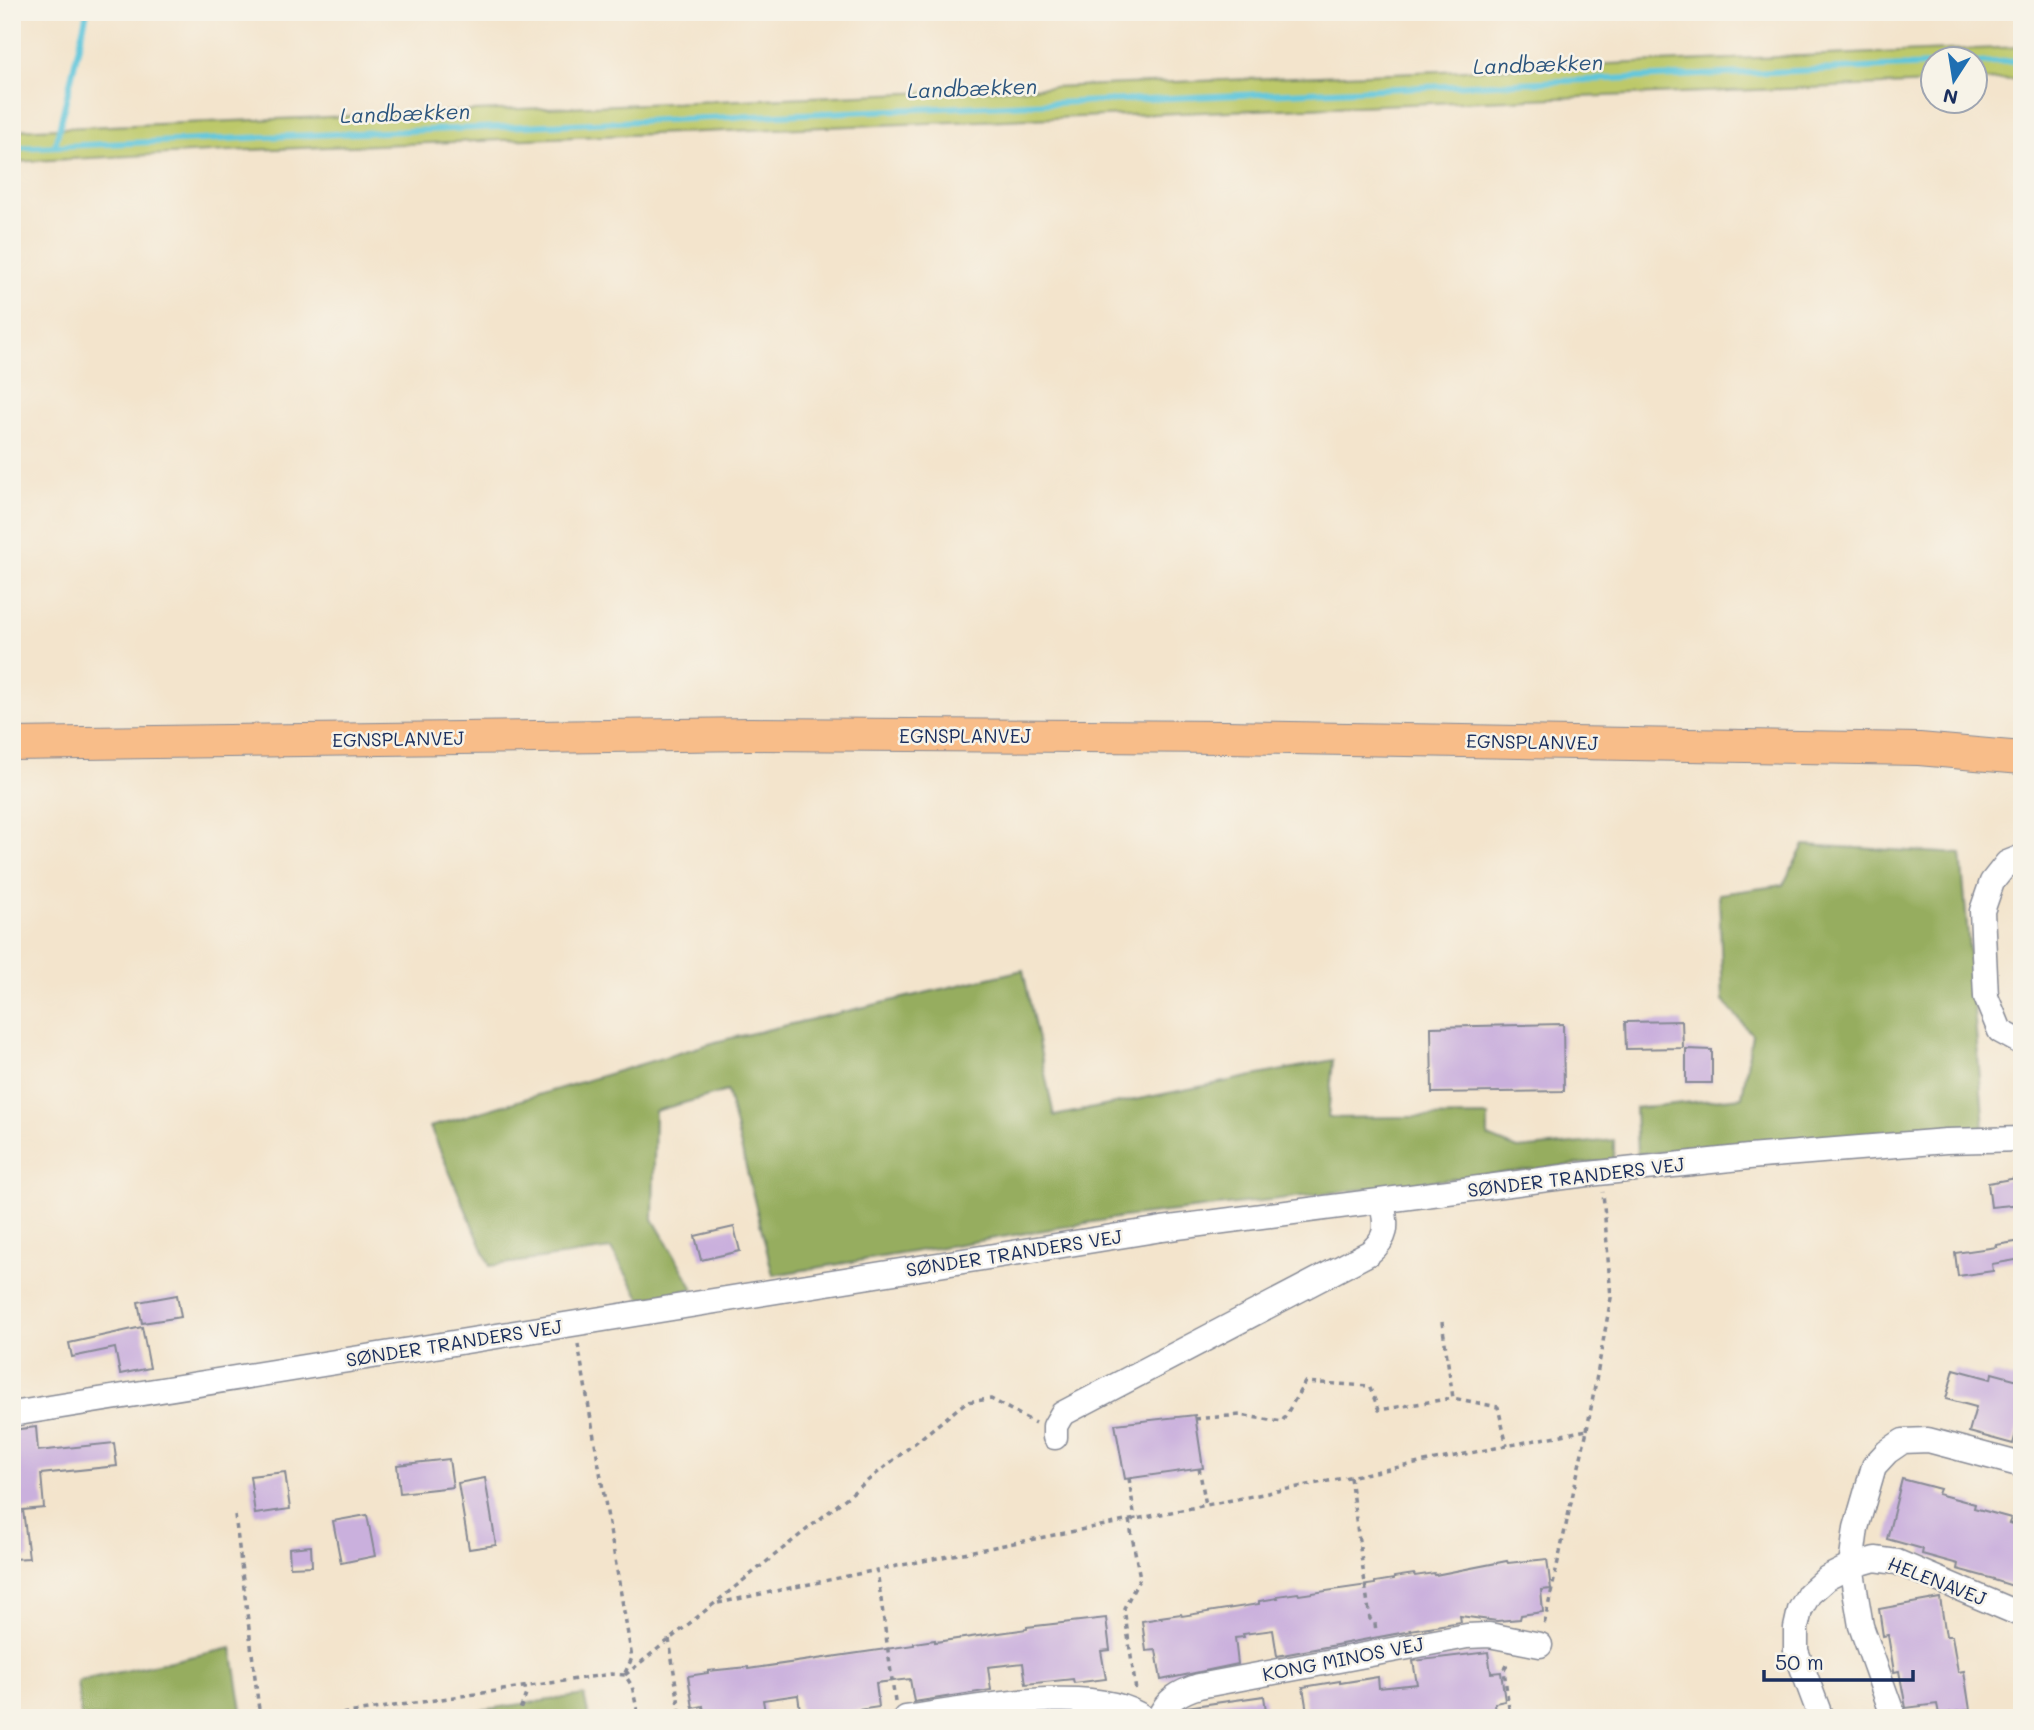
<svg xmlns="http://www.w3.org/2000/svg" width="2034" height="1730" viewBox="0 0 2034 1730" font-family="Mali,sans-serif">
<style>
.green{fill:#bdc96b;stroke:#6c7c64;stroke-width:2}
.forest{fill:#96ad5f;stroke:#586e5e;stroke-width:2}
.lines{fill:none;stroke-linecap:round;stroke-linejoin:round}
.stream{stroke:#5ec6db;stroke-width:6}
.building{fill:#cab0dd}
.minor-casing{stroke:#878a95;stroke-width:27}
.major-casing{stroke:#878a95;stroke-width:34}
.path{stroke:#878a95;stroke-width:3.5;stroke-dasharray:5 5;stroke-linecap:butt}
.minor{stroke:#fff;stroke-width:24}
.major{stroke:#f8bd89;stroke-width:32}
.labels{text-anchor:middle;stroke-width:5;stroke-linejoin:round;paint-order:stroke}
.street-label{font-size:19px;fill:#1b2f5e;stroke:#f7f3e8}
.water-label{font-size:21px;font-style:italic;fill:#2c557d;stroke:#f7f3e8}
</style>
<rect width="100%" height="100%" fill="#f7f3e8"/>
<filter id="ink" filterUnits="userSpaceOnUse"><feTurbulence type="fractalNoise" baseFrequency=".0143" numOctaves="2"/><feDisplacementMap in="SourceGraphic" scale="14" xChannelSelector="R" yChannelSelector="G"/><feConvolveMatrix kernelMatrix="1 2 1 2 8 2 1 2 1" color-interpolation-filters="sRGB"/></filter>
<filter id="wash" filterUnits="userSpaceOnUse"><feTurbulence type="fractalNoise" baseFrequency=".00686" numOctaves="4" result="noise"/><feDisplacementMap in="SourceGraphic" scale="28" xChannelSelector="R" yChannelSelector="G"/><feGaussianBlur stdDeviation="1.57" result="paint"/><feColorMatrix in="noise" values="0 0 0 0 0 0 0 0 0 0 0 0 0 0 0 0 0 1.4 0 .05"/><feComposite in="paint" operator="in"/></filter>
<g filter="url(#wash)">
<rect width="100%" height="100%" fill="#f3e4cc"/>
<!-- green -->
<path class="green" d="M2022 47V79L1975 81 1974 60H1932V83L250 150 12 162V130Z"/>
<!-- forest -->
<g class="forest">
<path d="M1804 845 1961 854 1984 1127 1637 1154 1635 1108 1742 1097 1752 1034 1723 1001 1719 894 1783 885Z"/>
<path d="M1023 970 1054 1116 1333 1060 1328 1118 1488 1116V1137L1518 1149 1614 1140V1160L1123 1217 773 1275 727 1091 655 1111 653 1219 694 1289 641 1299 611 1249 490 1266 430 1127 719 1041Z"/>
<path d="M232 1648 242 1710 201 1718H81L77 1681Z"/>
<path d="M584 1695 589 1718H426Z"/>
</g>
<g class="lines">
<!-- stream -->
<g class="stream">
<path d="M1974 63 2022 61"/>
<path d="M55 146 87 12"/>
<path d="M12 148 1932 65"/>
</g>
</g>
<g id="blocks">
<!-- building -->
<g class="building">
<path d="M1682 1021 1683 1048 1626 1049 1625 1022Z"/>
<path d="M1563 1024 1564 1091 1432 1093 1431 1027Z"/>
<path d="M1686 1049 1712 1050V1083H1686Z"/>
<path d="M2022 1177V1204L1991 1207 1988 1183Z"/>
<path d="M734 1227 740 1251 701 1260 695 1236Z"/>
<path d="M2022 1241V1259L1992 1264 1993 1271 1958 1276 1955 1253 1997 1247 1996 1245Z"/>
<path d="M177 1295 181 1317 142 1323 138 1302Z"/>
<path d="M142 1327 150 1368 120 1374 115 1348 72 1357 69 1343Z"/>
<path d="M1954 1369 1991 1379 1992 1373 2022 1381V1412L2013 1444 1969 1432 1976 1407 1946 1399Z"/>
<path d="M1195 1415 1203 1468 1125 1479 1115 1424Z"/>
<path d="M36 1427 38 1451 114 1443 117 1466 41 1474 44 1508 23 1510 29 1558 12 1559V1507H17L12 1463V1430Z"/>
<path d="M449 1459 453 1487 400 1493 397 1465Z"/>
<path d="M285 1472 290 1509 255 1514 250 1476Z"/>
<path d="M485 1478 496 1545 469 1549 458 1483Z"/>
<path d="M1902 1479 1940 1489 1938 1494 1975 1504 1974 1508 2011 1518 2009 1523 2022 1527V1589L1994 1580V1579L1957 1569 1958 1564 1922 1554 1923 1549 1887 1539Z"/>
<path d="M367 1515 375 1556 341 1563 333 1521Z"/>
<path d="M311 1546 312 1566 290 1567 289 1548Z"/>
<path d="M1547 1559 1551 1589 1541 1590 1543 1612 1521 1615 1520 1619 1497 1621 1460 1616 1461 1622 1410 1630 1411 1631 1277 1656 1273 1630 1243 1634 1244 1637 1235 1638 1238 1664 1161 1680 1156 1650 1146 1651 1142 1621 1161 1618 1160 1617 1181 1614 1182 1616 1259 1604V1601L1278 1598 1277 1596 1298 1593 1299 1595 1375 1584V1582L1394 1579V1577L1414 1574 1415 1576 1434 1573 1435 1575 1507 1561 1508 1563Z"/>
<path d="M1940 1598 1946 1636H1952L1958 1672 1964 1671 1970 1710 1939 1714 1937 1704 1906 1708 1899 1671 1894 1672 1888 1635 1883 1636 1879 1609Z"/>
<path d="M1106 1618 1110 1650 1101 1651 1106 1679 1074 1683 1073 1679 1026 1684 1023 1663 988 1667 991 1690 914 1702 910 1679 876 1683 879 1707 805 1718H801L798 1695 763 1700 766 1718H705L703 1706 693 1708 688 1676 708 1673V1671L748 1667V1669L914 1645V1643L935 1640V1642L1027 1629V1627Z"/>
<path d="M1488 1652 1491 1673 1501 1672 1505 1701 1495 1703 1496 1718H1308L1303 1687 1340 1681V1683L1378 1677 1379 1688 1417 1684 1413 1661Z"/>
<path d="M1264 1696 1267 1718H1182V1711L1187 1707Z"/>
</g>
</g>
</g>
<g filter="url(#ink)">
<use href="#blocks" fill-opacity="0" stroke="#878a95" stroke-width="2"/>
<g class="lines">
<defs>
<g id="minor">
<path d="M2022 857 2007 863 1992 882 1982 911 1986 997 2000 1031 2022 1043"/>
<path d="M12 1414 1162 1229 1579 1175 1749 1157 1946 1141 2022 1139"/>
<path d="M1055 1437V1426L1062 1414 1369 1253C1390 1236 1386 1225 1382 1201"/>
<path d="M906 1718C966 1710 1094 1681 1144 1718"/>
<path d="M1159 1718C1167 1699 1180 1692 1199 1686L1467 1636 1489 1635 1540 1645"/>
<path d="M1821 1718 1796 1651V1628L1800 1610 1809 1594 1827 1578 1851 1566 1875 1559 1897 1562 2022 1615"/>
<path d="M1894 1718 1861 1626 1851 1566 1856 1528 1874 1466 1887 1452 1903 1441 1928 1440 2022 1465"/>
</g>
<path id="major" d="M12 744 751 734 1226 737 1919 749 2022 758"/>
</defs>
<!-- minor casing -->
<use href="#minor" class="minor-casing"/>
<!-- major casing -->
<use href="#major" class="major-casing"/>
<!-- path -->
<g class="path">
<path d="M1442 1322 1453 1398 1498 1407 1507 1446"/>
<path d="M578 1344 632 1658 625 1673"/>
<path d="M1195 1419 1240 1415 1282 1422 1305 1382 1369 1386 1379 1410 1453 1398"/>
<path d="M1587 1430 1611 1298 1603 1192"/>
<path d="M1199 1468 1206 1505"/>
<path d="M1350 1477 1370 1619 1375 1623 1376 1632"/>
<path d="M1129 1478 1135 1520"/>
<path d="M235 1515 260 1718"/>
<path d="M1129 1520 1140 1578 1124 1608 1136 1691"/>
<path d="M718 1603 877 1570"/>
<path d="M669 1639 681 1718"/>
<path d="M625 1675 966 1402 991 1399 1035 1423"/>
<path d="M895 1702 877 1570 1587 1430 1544 1625"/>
<path d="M313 1718 611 1674 625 1675 632 1686 639 1718"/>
<path d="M517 1718 526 1694 525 1687"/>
<path d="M1508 1718 1510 1716 1504 1670 1510 1661"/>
</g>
<!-- minor -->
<use href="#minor" class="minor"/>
<!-- major -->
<use href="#major" class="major"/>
</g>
</g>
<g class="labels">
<!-- street labels -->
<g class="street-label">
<text x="965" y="743">EGNSPLANVEJ</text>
<text transform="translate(398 739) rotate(-1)" y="7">EGNSPLANVEJ</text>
<text transform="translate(1532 742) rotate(1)" y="7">EGNSPLANVEJ</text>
<text transform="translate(1576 1177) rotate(-7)" y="7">SØNDER TRANDERS VEJ</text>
<text transform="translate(1014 1253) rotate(-9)" y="7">SØNDER TRANDERS VEJ</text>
<text transform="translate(454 1343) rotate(-9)" y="7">SØNDER TRANDERS VEJ</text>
<text transform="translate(1937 1581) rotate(21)" y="7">HELENAVEJ</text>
<text transform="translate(1343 1659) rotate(-11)" y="7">KONG MINOS VEJ</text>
</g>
<!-- water labels -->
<g class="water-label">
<text transform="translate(1538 65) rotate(-2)" y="7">Landbækken</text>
<text transform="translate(972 89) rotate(-2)" y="7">Landbækken</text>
<text transform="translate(405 114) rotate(-2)" y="7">Landbækken</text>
</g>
</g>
<!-- margin -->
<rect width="2034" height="1730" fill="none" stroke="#f7f3e8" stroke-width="42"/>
<!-- north arrow -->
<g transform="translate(1954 80) rotate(192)"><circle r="33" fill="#f7f3e8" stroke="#9fa5b1" stroke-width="2"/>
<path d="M0-5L12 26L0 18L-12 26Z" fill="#1f6fb2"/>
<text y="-10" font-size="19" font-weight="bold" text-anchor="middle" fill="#1b2f5e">N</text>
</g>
<!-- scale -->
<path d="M1764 1670v10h149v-10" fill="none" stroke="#1b2f5e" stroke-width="3.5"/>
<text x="1775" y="1670" font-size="21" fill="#1b2f5e" stroke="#f7f3e8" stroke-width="5" paint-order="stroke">50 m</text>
</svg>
